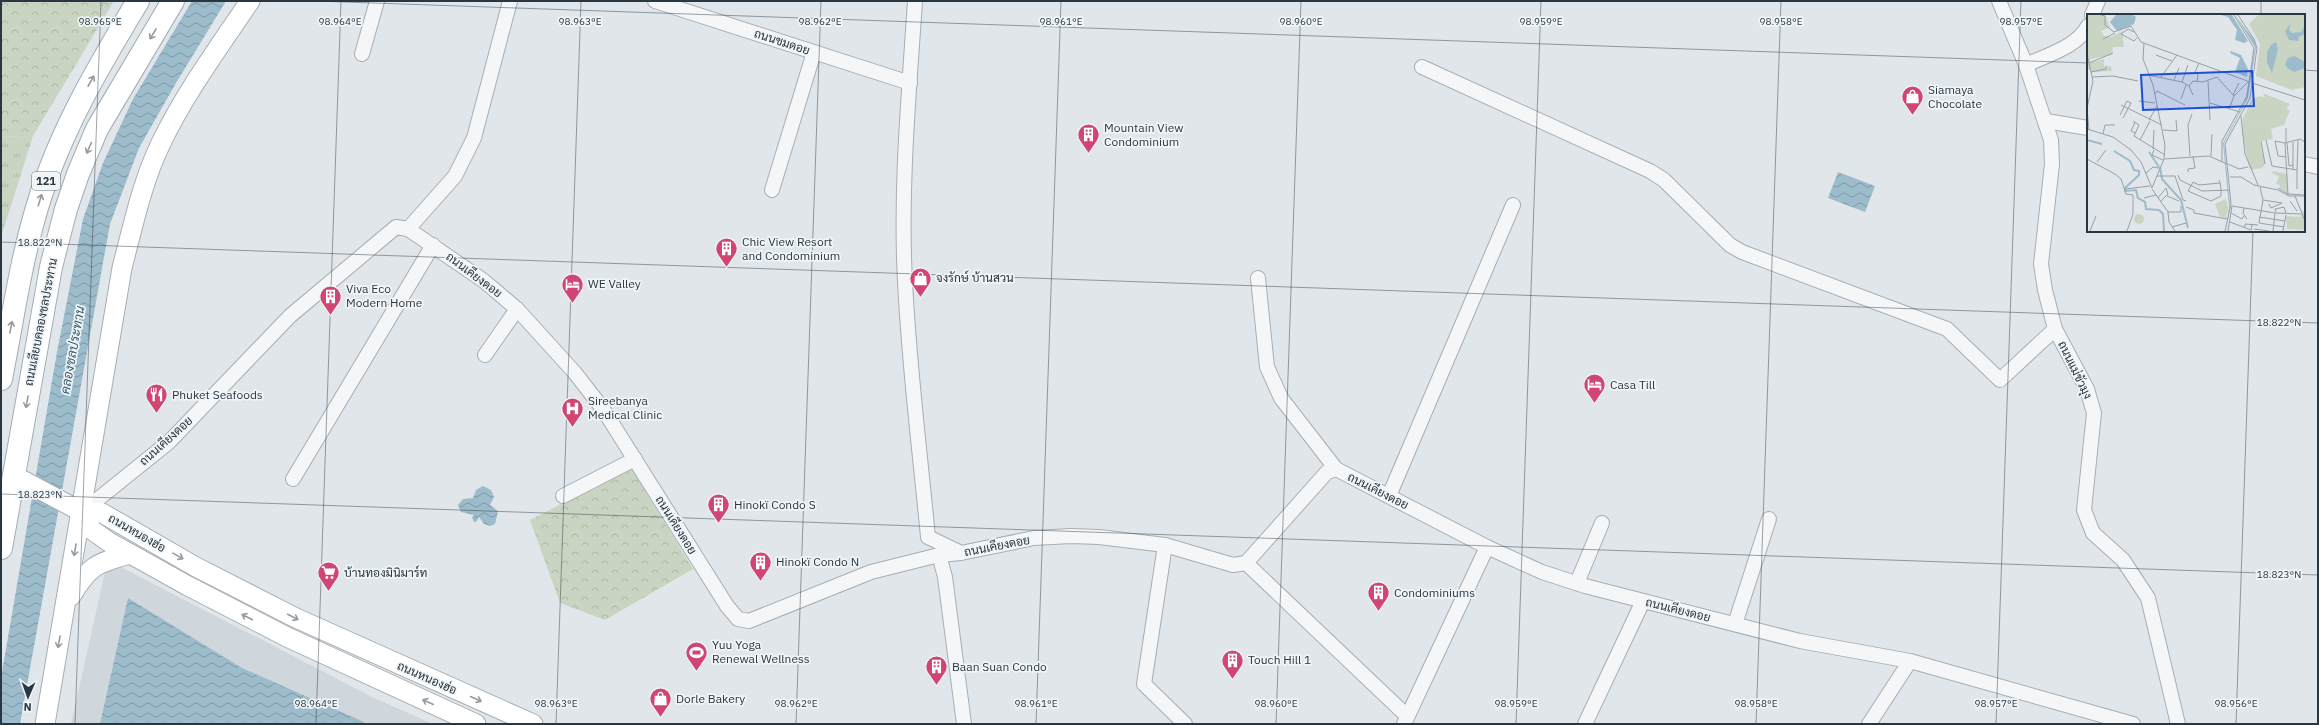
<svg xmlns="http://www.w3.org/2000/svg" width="2319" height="725" viewBox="0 0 2319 725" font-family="'IBM Plex Sans',Sarabun,sans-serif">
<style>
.built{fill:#cfd6dc}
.grass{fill:url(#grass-tufts)}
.forest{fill:url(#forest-crowns)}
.water{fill:url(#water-waves)}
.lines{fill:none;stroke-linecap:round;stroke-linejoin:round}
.street-casing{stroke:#a6aeb4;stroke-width:16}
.secondary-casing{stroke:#a6aeb4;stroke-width:21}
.primary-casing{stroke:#a0adb6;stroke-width:24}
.street{stroke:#f4f6f8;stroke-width:14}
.secondary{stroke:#fff;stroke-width:19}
.primary{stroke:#fff;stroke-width:22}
.oneway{stroke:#949ba0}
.ticks{fill:none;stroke:#293742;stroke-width:1;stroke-opacity:0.45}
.labels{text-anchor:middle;stroke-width:3.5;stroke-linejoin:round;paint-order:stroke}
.shield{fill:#f1f5f7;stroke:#657078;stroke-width:1}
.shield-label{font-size:11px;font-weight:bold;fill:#293742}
.street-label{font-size:12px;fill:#293742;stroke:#f1f5f7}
.poi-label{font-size:12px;fill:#293742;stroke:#f1f5f7;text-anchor:start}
.water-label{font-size:13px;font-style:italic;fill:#325e77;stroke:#f1f5f7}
.inset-river{fill:none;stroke:#9cbbcb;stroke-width:2}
.inset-road{fill:none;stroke:#97a0a7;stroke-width:1}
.view{fill:#1d4ed8;fill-opacity:0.15;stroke:#1d4ed8;stroke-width:2}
.inset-edge{fill:none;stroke:#293742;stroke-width:2}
.ticks-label{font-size:10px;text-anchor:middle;fill:#293742;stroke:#f1f5f7;stroke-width:3.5;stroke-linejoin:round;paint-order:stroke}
</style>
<defs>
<pattern id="grass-tufts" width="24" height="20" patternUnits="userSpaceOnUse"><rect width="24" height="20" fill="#cad4c2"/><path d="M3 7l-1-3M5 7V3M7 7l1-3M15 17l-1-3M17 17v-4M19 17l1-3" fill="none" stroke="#aeb7a8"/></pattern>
<pattern id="forest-crowns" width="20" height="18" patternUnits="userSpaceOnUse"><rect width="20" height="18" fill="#cad4c2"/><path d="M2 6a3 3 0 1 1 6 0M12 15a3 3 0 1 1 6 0" fill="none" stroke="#aeb7a8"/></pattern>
<pattern id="water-waves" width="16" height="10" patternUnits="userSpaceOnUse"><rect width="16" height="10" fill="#9cbbcb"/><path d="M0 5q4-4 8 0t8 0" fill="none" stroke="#7f99a6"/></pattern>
</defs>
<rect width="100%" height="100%" fill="#e1e6ea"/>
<!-- built -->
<path class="built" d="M123 568 374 698 433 724H71L105 572Z"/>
<!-- grass -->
<path class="grass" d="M33 136 1 237V137Z"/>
<!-- forest -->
<g class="forest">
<path d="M1 1H114L33 136 1 137Z"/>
<path d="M631 468 693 569 605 620 560 603 530 520Z"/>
</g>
<!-- water -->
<g class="water">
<path d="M192 1H226L176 83 139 148 110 224 20 724H1V678L57 352 83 219 103 163 133 99Z"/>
<path d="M1838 172 1875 186 1865 212 1828 198Z"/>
<path d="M483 486 491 490 494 497 490 505 498 511 495 524 490 526 484 524 479 517 477 521 474 522 472 518 474 515 461 512 458 505 463 499 473 498 476 490Z"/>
<path d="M128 598 242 668 364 722 363 724H100Z"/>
</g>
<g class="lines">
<defs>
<g id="street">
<path d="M655 1 910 83"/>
<path d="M915 1C909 94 900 188 905 281 909 367 920 452 928 537L961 553"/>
<path d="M1999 1 2026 65 2051 140 2052 164 2041 264 2045 290 2055 329 2087 389 2094 413 2084 510 2093 533 2123 560 2148 598 2178 724"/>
<path d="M2092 15 2098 1"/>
<path d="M362 54 377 1"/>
<path d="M2026 65C2047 55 2077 47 2088 26"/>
<path d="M1422 67 1650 171 1664 180 1730 245 1742 252 1947 329 2000 380 2055 329"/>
<path d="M2046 121 2088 128"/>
<path d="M2304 164 2318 167"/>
<path d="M772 190 814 52"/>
<path d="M408 229 455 176 474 138 510 1"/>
<path d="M1258 278 1267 367 1281 398 1336 469 1487 547 1542 572 1585 586 1800 641 1910 661 2133 724"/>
<path d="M485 355 517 309"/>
<path d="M293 479 433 245"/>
<path d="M563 496 635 459"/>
<path d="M1389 496 1513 205"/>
<path d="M82 512 169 442 290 316 396 227 408 229 484 281 517 309 575 373 603 409 727 606 738 619 749 621 871 572 939 555 961 553 1034 538 1071 536 1099 537 1165 545 1233 565 1246 563 1327 472 1336 469"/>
<path d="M1165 545 1144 684 1185 724"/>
<path d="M939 555 945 577 964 724"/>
<path d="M1246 563 1407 716"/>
<path d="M1577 583 1602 523"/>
<path d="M1735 624 1769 519"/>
<path d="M1404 724 1487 547"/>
<path d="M1585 724 1643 601"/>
<path d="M1869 724 1910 661"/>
</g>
<g id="secondary">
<path d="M13 475 82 512 102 513 196 567 296 618 533 724"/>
<path d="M82 512 92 530 109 542 188 586 287 637 476 724"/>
<path d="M71 596C89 566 96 563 130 554"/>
<path d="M45 724 122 268C133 226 142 182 161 143 185 93 219 47 250 1"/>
</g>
<g id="primary">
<path d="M1 379C13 318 21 257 40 198 62 128 100 64 138 1"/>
<path d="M1 548 51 267 66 209 78 174 97 129 173 1"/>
</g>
</defs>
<!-- street casing -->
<use href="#street" class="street-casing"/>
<!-- secondary casing -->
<use href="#secondary" class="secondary-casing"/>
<!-- primary casing -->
<use href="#primary" class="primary-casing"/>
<!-- street -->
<use href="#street" class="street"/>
<!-- secondary -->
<use href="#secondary" class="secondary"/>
<!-- primary -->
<use href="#primary" class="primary"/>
</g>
<!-- one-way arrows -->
<defs><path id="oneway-shaft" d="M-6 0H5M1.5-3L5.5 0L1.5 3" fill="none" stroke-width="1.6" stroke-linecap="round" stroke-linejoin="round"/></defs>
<g class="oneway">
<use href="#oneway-shaft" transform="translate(153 34) rotate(121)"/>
<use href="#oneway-shaft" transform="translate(91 81) rotate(-61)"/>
<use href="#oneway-shaft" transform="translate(89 148) rotate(114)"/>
<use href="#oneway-shaft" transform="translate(40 200) rotate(-73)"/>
<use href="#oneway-shaft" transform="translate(11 327) rotate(-79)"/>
<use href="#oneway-shaft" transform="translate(27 402) rotate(100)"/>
<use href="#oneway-shaft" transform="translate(75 550) rotate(100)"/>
<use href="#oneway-shaft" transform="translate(178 556) rotate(29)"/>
<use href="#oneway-shaft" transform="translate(247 617) rotate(-153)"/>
<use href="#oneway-shaft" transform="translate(293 617) rotate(27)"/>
<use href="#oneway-shaft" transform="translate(59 642) rotate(100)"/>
<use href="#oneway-shaft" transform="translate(476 699) rotate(24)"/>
<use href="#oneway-shaft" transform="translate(428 702) rotate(-156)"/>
</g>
<!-- ticks -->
<path class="ticks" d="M316 1 2088 63M2261 15V1M2304 70 2318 71M1 242 2318 323M1 494 2318 575M75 724 101 1M316 724 341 1M556 724 581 1M796 724 821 1M1036 724 1061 1M1276 724 1301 1M1516 724 1541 1M1756 724 1781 1M1996 724 2021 1M2236 724 2253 231"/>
<!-- icons -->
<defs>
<symbol id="shop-pin" viewBox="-11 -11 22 30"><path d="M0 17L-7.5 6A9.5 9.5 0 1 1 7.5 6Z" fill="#d14574" stroke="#f1f5f7"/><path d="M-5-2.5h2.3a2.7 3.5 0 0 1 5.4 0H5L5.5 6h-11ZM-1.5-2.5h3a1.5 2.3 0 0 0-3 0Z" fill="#fff"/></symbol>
<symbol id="building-pin" viewBox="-11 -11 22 30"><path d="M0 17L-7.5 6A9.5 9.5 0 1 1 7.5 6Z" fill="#d14574" stroke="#f1f5f7"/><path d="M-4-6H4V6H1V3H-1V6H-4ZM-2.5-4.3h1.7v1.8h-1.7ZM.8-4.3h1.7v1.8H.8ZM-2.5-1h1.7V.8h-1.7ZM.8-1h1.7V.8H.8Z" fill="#fff"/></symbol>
<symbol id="hotel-pin" viewBox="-11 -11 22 30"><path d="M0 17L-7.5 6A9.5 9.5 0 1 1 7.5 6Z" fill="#d14574" stroke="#f1f5f7"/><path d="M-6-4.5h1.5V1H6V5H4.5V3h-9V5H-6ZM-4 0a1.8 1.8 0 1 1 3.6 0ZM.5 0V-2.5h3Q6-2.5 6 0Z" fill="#fff"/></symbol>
<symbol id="restaurant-pin" viewBox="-11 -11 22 30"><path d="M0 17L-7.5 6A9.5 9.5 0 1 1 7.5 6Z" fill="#d14574" stroke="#f1f5f7"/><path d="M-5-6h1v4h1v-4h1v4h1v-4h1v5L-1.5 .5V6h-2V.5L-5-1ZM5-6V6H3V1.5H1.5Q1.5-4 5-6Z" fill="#fff"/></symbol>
<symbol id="hospital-pin" viewBox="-11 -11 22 30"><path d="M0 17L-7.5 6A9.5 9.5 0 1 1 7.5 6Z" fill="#d14574" stroke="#f1f5f7"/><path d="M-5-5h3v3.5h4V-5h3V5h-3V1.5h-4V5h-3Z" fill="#fff"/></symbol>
<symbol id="supermarket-pin" viewBox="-11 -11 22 30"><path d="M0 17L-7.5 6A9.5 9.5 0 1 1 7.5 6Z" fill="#d14574" stroke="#f1f5f7"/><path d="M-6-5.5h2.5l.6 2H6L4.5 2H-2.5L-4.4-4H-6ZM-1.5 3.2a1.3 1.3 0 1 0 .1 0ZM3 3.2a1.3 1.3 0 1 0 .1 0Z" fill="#fff"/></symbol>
<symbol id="stadium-pin" viewBox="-11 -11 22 30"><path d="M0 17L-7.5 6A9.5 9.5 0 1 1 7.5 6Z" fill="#d14574" stroke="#f1f5f7"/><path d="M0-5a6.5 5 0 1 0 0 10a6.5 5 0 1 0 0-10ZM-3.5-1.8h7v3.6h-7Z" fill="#fff"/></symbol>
</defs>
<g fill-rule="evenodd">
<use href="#shop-pin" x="1900" y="84" width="25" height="34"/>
<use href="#building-pin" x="1076" y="122" width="25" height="34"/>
<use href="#building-pin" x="714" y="236" width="25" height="34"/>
<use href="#shop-pin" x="908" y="266" width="25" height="34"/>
<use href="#hotel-pin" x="560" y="272" width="25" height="34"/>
<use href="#building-pin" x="318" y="284" width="25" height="34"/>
<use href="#hotel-pin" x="1582" y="372" width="25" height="34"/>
<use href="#restaurant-pin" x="144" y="382" width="25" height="34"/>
<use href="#hospital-pin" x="560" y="396" width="25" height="34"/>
<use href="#building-pin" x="706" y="492" width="25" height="34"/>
<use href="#building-pin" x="748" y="550" width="25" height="34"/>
<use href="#supermarket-pin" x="316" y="560" width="25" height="34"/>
<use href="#building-pin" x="1366" y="580" width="25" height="34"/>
<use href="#stadium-pin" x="684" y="640" width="25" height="34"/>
<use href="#building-pin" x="1220" y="648" width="25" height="34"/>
<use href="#building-pin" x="924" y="654" width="25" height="34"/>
<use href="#shop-pin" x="648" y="686" width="25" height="34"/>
</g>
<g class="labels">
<!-- shield labels -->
<rect class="shield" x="32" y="172" width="28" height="18" rx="3"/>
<g class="shield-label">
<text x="46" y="185">121</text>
</g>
<!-- street labels -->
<g class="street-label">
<text transform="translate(782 42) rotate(18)" y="4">ถนนชมดอย</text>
<text transform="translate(474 275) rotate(37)" y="4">ถนนเคียงดอย</text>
<text transform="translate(41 322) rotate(-79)" y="4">ถนนเลียบคลองชลประทาน</text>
<text transform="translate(2075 370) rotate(64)" y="4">ถนนแม่ขัวมุง</text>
<text transform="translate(166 441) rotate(-42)" y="4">ถนนเคียงดอย</text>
<text transform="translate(1378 491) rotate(27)" y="4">ถนนเคียงดอย</text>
<text transform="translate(676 525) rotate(58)" y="4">ถนนเคียงดอย</text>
<text transform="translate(137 533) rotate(30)" y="4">ถนนหนองฮ่อ</text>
<text transform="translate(997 546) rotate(-11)" y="4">ถนนเคียงดอย</text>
<text transform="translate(1678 610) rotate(14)" y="4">ถนนเคียงดอย</text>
<text transform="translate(427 678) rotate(24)" y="4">ถนนหนองฮ่อ</text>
</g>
<!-- poi labels -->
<g class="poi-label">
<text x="1928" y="94">Siamaya<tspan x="1928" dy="14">Chocolate</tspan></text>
<text x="1104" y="132">Mountain View<tspan x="1104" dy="14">Condominium</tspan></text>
<text x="742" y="246">Chic View Resort<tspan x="742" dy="14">and Condominium</tspan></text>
<text x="936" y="282">จงรักษ์ บ้านสวน</text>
<text x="588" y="288">WE Valley</text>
<text x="346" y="293">Viva Eco<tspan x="346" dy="14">Modern Home</tspan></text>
<text x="1610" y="389">Casa Till</text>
<text x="172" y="399">Phuket Seafoods</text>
<text x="588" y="405">Sireebanya<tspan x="588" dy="14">Medical Clinic</tspan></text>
<text x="734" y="509">Hinokï Condo S</text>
<text x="776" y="566">Hinokï Condo N</text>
<text x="344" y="577">บ้านทองมินิมาร์ท</text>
<text x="1394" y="597">Condominiums</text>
<text x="712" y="649">Yuu Yoga<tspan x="712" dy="14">Renewal Wellness</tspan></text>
<text x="1248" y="664">Touch Hill 1</text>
<text x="952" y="671">Baan Suan Condo</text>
<text x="676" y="703">Dorle Bakery</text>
</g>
<!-- water labels -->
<g class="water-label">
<text transform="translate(72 350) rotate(-80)" y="5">คลองชลประทาน</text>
</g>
</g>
<!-- overview -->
<g transform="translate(2087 14)">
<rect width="218" height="218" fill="#e1e6ea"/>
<path d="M171 1H218V73L205 76 169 62 173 30 162 10ZM156 104 184 115 186 125 173 127 178 150 175 154 164 156 162 153 155 117ZM186 157 200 160 201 179 193 174V171L189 170 192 163 185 159ZM139 185 141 194 139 204 133 203 128 190ZM218 197V216L200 215 199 202 213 203 215 198Z" fill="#cad4c2"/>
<path d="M0 1H18L23 13 14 17 17 22 24 23 35 17 37 33H26L25 41 4 45 2 49 17 45V53L24 52 25 57 5 58 0 54ZM176 79 203 90 199 95 203 96 197 111 184 115 156 104 165 85 173 82 178 84Z" fill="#cad4c2"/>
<path d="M47 205a5 5 0 1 1 10 0a5 5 0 1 1-10 0Z" fill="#cad4c2"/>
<path d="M29 1H46L49 3 47 10 30 17 23 8ZM134 1H145L161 27 157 29 148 26 150 16 141 3ZM148 1 168 27 169 33 161 84 137 129 143 191 139 217 142 192 136 129 158 88 168 33ZM204 9 202 16 205 19 214 18 218 12V20L211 23 212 27 202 26 198 17ZM189 28 191 35 185 59 180 48V38L184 31ZM144 37 154 41 161 55 160 63 148 58 153 44 143 39ZM207 42 218 48V54L207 58 200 54 198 50 201 44Z" fill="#9cbbcb"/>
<path class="inset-river" d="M0 126 15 130M27 137 43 147 47 156 52 157V161L38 174V177L49 176 51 184 58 188 59 195 72 196 76 200 77 217M62 138 72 153M73 153 75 165 94 186 101 214"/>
<path class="inset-road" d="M14 1 18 2V11L27 18 44 12 54 28 163 68M47 18 41 15 34 20 47 27 50 24M16 25 28 19M57 29 56 45 66 71 78 131 77 145 65 174M0 40 6 67 0 94 2 116M69 41 85 47M2 49 26 39M4 58 19 55V52M61 61 95 68 102 72 106 81M5 63 26 62 51 67M74 63 90 41M87 66 92 54M121 67 123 106M95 68 101 51M110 68 111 61 108 58 112 49M165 69 218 86M102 72 106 67 116 68 130 63 147 82 162 67M68 80 70 77 98 91M146 81 152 69M94 85 99 71M52 87 68 89M123 89 153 98M34 91 75 111M142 95 147 82M33 101 40 87 44 89 36 104M154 102 158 140 171 171M62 106 70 92M46 107 52 111 47 122 78 141M48 108 44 117 48 119M0 115 26 123 44 136 54 148 65 174M76 116 90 117 89 106M16 120 18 111H28M53 126 63 107M179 126 185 152 210 156V175M174 127 178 150M206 128V155M198 129 201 181M199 129V114M200 129 202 152 206 151M66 135 67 116M67 136 65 141 76 146M103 142 101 111 105 100M124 142 125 120M199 143 191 142 188 127 198 129 213 125 218 128M0 145 28 160 34 165 39 180 46 181V200L40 217M77 145 122 142 140 150M10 148 19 136M135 148V127L160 82 167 34 147 1M141 150 152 155 161 153M210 156 211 126M101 158V155L108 154 106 142M59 159 66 153 72 154M91 161 93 166 115 177 143 176M70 162H88L96 186 99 187M143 163H154L167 171 191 176 202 182H218M132 166 133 169 134 176V182L124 187 101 177 106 168 112 171 133 169M173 173 176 186 172 209 197 213M191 174 201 180 218 181M38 175 63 172M65 175 81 198 82 208 88 217M80 182 92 187M208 182 218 207M57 184 69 181M71 184 79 174 81 180 73 188M176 186 195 189 184 194 182 190M203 187 210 197M145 192 188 199 214 200M99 193 107 196V199L140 205M157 194 156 199 160 205M81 198H94V192M189 198 188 195 197 193 199 199M144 199 155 205 157 202M172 203 198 207M143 208 164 216 165 211M85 213 99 209M158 213V210L171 211M167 215 182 217M3 217 9 202M138 217 144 190 138 130 163 84 170 34 167 25 151 1M141 217 145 192M186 217 188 199M196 217 199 201"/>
<path class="view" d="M165 57 167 92 56 96 54 61Z"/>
<rect width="218" height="218" class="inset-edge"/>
</g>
<g class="ticks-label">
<text x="100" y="25">98.965°E</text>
<text x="340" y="25">98.964°E</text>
<text x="580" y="25">98.963°E</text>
<text x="820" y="25">98.962°E</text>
<text x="1061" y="25">98.961°E</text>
<text x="1301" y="25">98.960°E</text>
<text x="1541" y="25">98.959°E</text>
<text x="1781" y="25">98.958°E</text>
<text x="2021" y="25">98.957°E</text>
<text x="40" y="246">18.822°N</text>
<text x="2279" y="326">18.822°N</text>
<text x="40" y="498">18.823°N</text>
<text x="2279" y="578">18.823°N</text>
<text x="316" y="707">98.964°E</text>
<text x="556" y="707">98.963°E</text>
<text x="796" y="707">98.962°E</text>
<text x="1036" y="707">98.961°E</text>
<text x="1276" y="707">98.960°E</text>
<text x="1516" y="707">98.959°E</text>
<text x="1756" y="707">98.958°E</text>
<text x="1996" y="707">98.957°E</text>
<text x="2236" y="707">98.956°E</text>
</g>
<!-- border -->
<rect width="2319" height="725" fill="none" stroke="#293742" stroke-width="4"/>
<!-- north arrow -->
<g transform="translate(28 697) rotate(182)" stroke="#f1f5f7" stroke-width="3" paint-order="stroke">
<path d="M0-3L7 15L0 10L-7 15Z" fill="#293742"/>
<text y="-6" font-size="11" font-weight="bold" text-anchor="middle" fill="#293742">N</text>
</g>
</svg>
